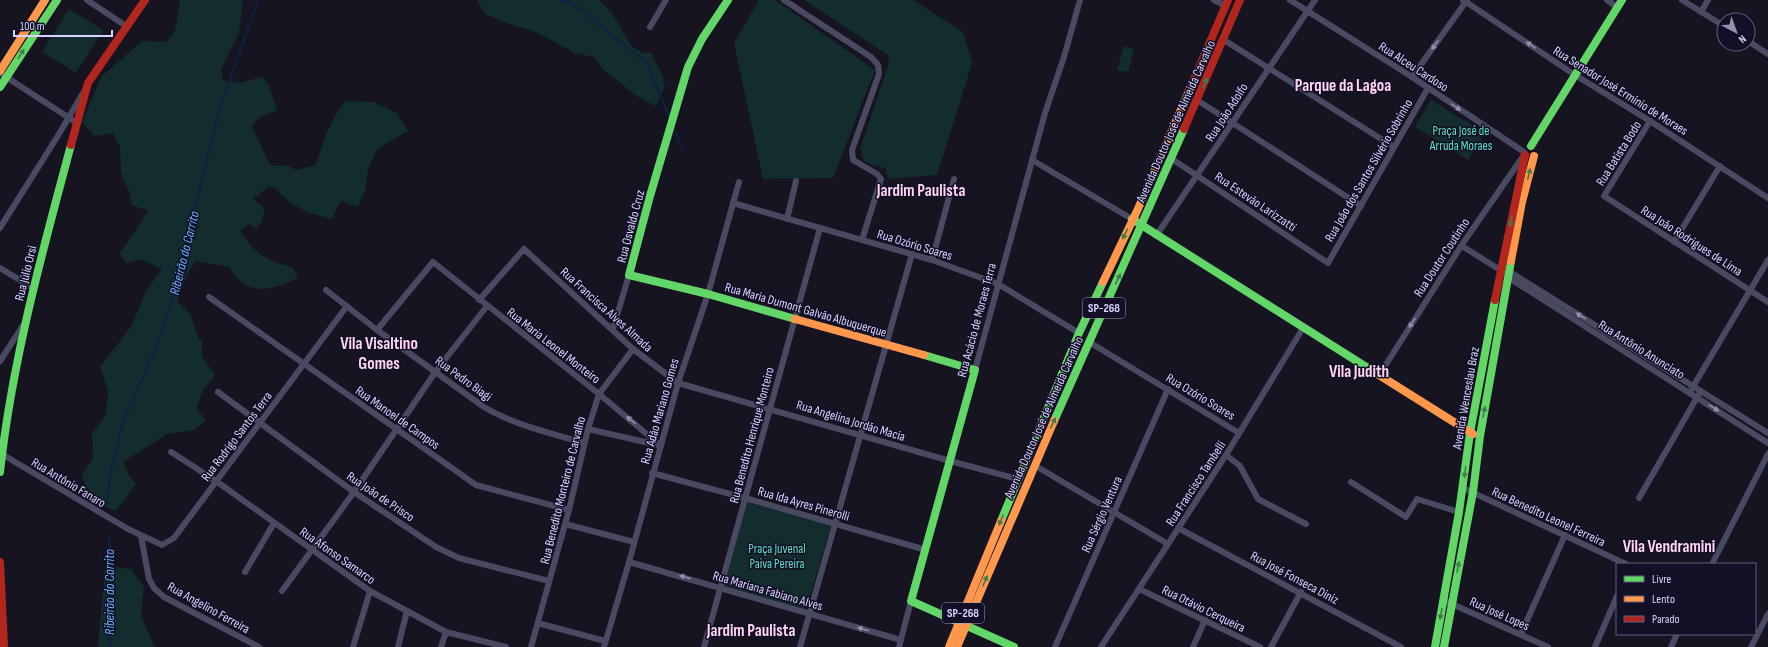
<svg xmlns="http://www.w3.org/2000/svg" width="1768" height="647" viewBox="0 0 1768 647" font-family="'Sofia Sans Condensed',sans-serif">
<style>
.green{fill:#132c2d}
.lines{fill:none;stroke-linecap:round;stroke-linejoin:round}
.stream{stroke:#0d2144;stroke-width:2}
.street{stroke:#4a4962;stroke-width:6}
.fast{stroke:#63d668;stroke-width:8}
.slow{stroke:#ff974d;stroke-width:8}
.jam{stroke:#b3261e;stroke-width:8}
.oneway{fill:#928eb0}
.oneway2{fill:#3f7c4a}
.labels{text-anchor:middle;stroke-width:3;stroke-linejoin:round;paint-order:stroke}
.shield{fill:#130f26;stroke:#9e99be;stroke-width:1}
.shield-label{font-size:12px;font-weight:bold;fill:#d9d4ff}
.street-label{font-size:13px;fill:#d9d4ff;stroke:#130f26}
.park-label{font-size:13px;fill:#5fe0c0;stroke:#130f26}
.water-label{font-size:14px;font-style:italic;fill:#62b6ff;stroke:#130f26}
.district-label{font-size:17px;font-weight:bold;fill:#ffd6f0;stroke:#130f26}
</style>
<rect width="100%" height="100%" fill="#161421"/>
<!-- green -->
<g class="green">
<path d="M180 0H243L239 33 221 69 223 80 239 83 262 77 269 85 277 111 261 116 252 126 270 165 289 166 296 170 316 165C323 140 330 122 345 101L373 102 397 113 408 131 377 149 368 170 365 191 358 207 341 201 332 219 307 212 289 202 275 188 268 187 253 199 265 209 261 223 256 228 249 224 240 231C256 255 265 260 292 267L298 278C280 287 259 295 241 282 236 278 232 271 229 267L196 261 188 273 177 301 191 315 198 338 202 341V356L215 375 202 392 196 408 206 420 195 430 167 434 123 462 128 474 136 484 116 511 96 502 81 477 93 458 92 434 106 414 108 391 100 367 132 325 146 291 162 269 140 259 126 263 119 253 128 242 148 211 132 205 129 191 121 174 120 147 113 133 94 136 82 122 101 77 142 41 166 42 175 31Z"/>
<path d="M477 0H599L612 13 632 47 643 53H651L662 74 665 87 656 106 638 97 604 70 594 57 575 53 533 31 512 25 485 14Z"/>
<path d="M759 0H775L875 70 833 178 763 179 734 43Z"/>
<path d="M804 0H913L963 32 972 63 937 175 889 179 885 168C868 163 861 166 861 146L888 66 889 56Z"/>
<path d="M69 9 103 30 76 73 42 52Z"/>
<path d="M1124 46 1134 49 1128 72 1117 70Z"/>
<path d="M1431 100 1485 133 1468 160 1415 127Z"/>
<path d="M747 502 831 525 806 610 724 586Z"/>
<path d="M105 566 131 569 144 587 141 615 154 647H98Z"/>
</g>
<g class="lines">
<!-- stream -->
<g class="stream">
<path d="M559 0 572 3 647 63 669 117"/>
<path d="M675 131 683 150"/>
<path d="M107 503 111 471 123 421 154 353 174 295 218 114 258 0"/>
<path d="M109 536C110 552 111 569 110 586 109 607 103 627 112 647"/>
</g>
<!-- street -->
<g class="street">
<path d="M87 0 126 26"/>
<path d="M784 0 871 57 878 65 879 74 852 150 853 160 877 174 881 179 862 240"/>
<path d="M1214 0 1226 6"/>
<path d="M1290 0 1412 77 1524 152"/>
<path d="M1463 0 1575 75 1650 121 1768 198"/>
<path d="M1607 0 1617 7"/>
<path d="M1682 0 1724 26"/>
<path d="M1701 12 1708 0"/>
<path d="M650 27 666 0"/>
<path d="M1224 40 1394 147"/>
<path d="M1748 41 1768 54"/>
<path d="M3 75 77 123"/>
<path d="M1412 77 1467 0"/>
<path d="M1197 100 1361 206"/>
<path d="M1650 121 1604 196 1768 302"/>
<path d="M1172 159 1328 263 1428 88"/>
<path d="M1032 160 1132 219"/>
<path d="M733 203 932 260 998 284 1079 333"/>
<path d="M787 219 796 181"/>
<path d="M0 228 59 134 83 93"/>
<path d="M1156 236 1315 0"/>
<path d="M1674 242 1720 166"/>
<path d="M1462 246 1505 273 1509 278 1768 443"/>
<path d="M932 260 954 179"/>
<path d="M0 268 33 288"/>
<path d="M1506 273 1510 272 1768 433"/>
<path d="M326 290 377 330 484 407C514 425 550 433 584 443"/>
<path d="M209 297 476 485 569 510"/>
<path d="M479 300 524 249 633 349 678 383 950 461 1018 479"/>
<path d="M613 329 629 275"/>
<path d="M377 330 433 262 599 394 661 446"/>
<path d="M1089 342 1239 433"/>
<path d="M0 361 24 324"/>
<path d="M975 370 1045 113 1064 57 1080 0"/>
<path d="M1380 374 1463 243 1524 155"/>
<path d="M1691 390 1768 260"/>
<path d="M218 392 354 492 436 547 459 558 549 581"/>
<path d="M588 429 658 445"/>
<path d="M171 452 216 481 370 591 446 632 506 647"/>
<path d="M0 453 128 529 162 545 174 538 347 306"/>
<path d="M1226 455 1240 466 1258 499 1306 524"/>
<path d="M1034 465 1168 544"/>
<path d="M652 473 745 498 926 550"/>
<path d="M1351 482 1406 517 1417 499 1459 512"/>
<path d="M1463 488 1626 564"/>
<path d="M1639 498 1699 394"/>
<path d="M565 524 634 542"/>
<path d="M1178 528 1401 647"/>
<path d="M141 536 149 579 154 588 164 597 259 647"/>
<path d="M629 562 901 640"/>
<path d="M1712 564 1768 454"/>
<path d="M245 572 274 523"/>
<path d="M1139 589 1260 647"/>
<path d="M282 591 354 492 436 371 487 306"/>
<path d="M1443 600 1548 647"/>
<path d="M538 623 605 641"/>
<path d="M1521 634 1565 535"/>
<path d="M353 647 370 591"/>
<path d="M398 647 407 611"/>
<path d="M441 647 446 632"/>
<path d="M531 647 569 510 588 429 599 394 633 349"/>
<path d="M604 647 629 562 678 383 708 294 739 182"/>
<path d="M704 647 820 228"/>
<path d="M800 647 912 254"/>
<path d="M899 647 911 601"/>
<path d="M1055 647 1168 389"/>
<path d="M1101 647 1226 455 1303 328"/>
<path d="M1193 647 1205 620"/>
<path d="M1271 647 1301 592"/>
<path d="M1595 647 1617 596"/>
<path d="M1671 647 1677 634"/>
<path d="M1751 647 1768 614"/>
</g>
<!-- fast -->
<g class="fast">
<path d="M728 0 702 39 688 67 650 196 629 275 708 294 795 319"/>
<path d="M0 87 57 0"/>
<path d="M1531 146 1622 0"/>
<path d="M1132 219 1371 370"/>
<path d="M924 355 975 370 911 601 1014 647"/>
<path d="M1054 421 1184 129"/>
<path d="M0 472C12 361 42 253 71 145"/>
<path d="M1001 521 1079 333 1103 282"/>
<path d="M1435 647 1459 512 1470 433 1495 300"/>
<path d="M1444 647 1473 492 1480 436 1511 261"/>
</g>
<!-- slow -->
<g class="slow">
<path d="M0 71 45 0"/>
<path d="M1511 261 1522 202 1534 156"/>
<path d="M1103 282 1137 211 1189 91"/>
<path d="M795 319 924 355"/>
<path d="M1371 370 1473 434"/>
<path d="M949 647 1001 521"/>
<path d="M957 647 1054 421"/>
</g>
<!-- jam -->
<g class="jam">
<path d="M1189 91 1228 0"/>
<path d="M1184 129 1240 0"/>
<path d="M71 145 88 83 145 0"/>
<path d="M1495 300 1525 155"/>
<path d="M0 562 4 647"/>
</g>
</g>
<!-- one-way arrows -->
<defs><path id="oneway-solid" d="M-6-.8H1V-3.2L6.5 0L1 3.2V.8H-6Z"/></defs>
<g class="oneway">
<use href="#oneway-solid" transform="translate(1435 45) rotate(125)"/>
<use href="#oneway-solid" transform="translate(1531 45) rotate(-146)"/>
<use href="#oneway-solid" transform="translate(1456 107) rotate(34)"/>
<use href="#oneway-solid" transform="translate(1581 316) rotate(-148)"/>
<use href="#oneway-solid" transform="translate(1412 323) rotate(123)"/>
<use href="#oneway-solid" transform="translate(1714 408) rotate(32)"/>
<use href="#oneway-solid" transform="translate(631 420) rotate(-140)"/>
<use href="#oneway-solid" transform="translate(685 577) rotate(-164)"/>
<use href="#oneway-solid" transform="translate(863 629) rotate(-164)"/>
</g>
<g class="oneway2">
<use href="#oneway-solid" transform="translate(21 54) rotate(-57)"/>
<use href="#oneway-solid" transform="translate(1205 83) rotate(-67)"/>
<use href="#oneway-solid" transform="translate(1529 174) rotate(-76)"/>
<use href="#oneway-solid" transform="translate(1511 221) rotate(102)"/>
<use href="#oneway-solid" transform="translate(1125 234) rotate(115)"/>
<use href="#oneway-solid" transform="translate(1118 279) rotate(-65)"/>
<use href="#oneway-solid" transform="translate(1484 412) rotate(-80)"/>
<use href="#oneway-solid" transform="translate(1053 423) rotate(-65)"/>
<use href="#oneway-solid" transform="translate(1465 472) rotate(97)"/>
<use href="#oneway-solid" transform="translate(1001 520) rotate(112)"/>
<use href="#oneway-solid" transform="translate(1458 567) rotate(-79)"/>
<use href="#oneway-solid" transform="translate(985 581) rotate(-67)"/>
<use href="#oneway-solid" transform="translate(1441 614) rotate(100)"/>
</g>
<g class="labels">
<!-- shield labels -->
<g class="shield">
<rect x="1083" y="298" width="42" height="20" rx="3"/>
<rect x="942" y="603" width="42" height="20" rx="3"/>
</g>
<g class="shield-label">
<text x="1104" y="312">SP-268</text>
<text x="963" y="617">SP-268</text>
</g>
<!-- street labels -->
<g class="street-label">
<text transform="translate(1414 66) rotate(33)" y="5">Rua Alceu Cardoso</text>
<text transform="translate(1621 90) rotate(32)" y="5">Rua Senador José Ermínio de Moraes</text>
<text transform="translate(1226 112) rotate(-57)" y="5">Rua João Adolfo</text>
<text transform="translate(1175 121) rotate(-66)" y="5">Avenida Doutor José de Almeida Carvalho</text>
<text transform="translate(1618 153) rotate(-58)" y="5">Rua Batista Bodo</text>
<text transform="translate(1368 170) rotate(-60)" y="5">Rua João dos Santos Silvério Sobrinho</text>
<text transform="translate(1256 201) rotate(34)" y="5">Rua Estevão Larizzatti</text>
<text transform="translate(630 226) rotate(-75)" y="5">Rua Osvaldo Cruz</text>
<text transform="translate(1692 240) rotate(33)" y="5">Rua João Rodrigues de Lima</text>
<text transform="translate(915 244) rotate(17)" y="5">Rua Ozório Soares</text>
<text transform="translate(1441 257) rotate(-57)" y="5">Rua Doutor Coutinho</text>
<text transform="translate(25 273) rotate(-76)" y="5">Rua Júlio Orsi</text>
<text transform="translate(607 309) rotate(42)" y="5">Rua Francisca Alves Almada</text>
<text transform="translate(806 309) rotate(16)" y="5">Rua Maria Dumont Galvão Albuquerque</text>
<text transform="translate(976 320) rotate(-75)" y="5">Rua Acácio de Moraes Terra</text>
<text transform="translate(554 345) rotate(38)" y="5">Rua Maria Leonel Monteiro</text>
<text transform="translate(1642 349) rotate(32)" y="5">Rua Antônio Anunciato</text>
<text transform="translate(464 378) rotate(36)" y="5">Rua Pedro Biagi</text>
<text transform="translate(1201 396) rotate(31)" y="5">Rua Ozório Soares</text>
<text transform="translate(1465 398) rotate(-80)" y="5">Avenida Wenceslau Braz</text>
<text transform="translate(659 411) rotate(-74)" y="5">Rua Adão Mariano Gomes</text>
<text transform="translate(398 417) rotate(35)" y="5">Rua Manoel de Campos</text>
<text transform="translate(1043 417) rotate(-66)" y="5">Avenida Doutor José de Almeida Carvalho</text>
<text transform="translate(851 420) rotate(17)" y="5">Rua Angelina Jordão Macia</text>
<text transform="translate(751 435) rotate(-75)" y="5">Rua Benedito Henrique Monteiro</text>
<text transform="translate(236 436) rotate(-53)" y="5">Rua Rodrigo Santos Terra</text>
<text transform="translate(69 482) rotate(31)" y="5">Rua Antônio Fanaro</text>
<text transform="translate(1195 483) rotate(-57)" y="5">Rua Francisco Tambelli</text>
<text transform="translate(562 490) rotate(-76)" y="5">Rua Benedito Monteiro de Carvalho</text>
<text transform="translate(381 496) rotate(34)" y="5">Rua João de Prisco</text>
<text transform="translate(804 503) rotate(16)" y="5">Rua Ida Ayres Pinerolli</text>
<text transform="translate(1101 514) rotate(-66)" y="5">Rua Sérgio Ventura</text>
<text transform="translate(1549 516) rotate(25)" y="5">Rua Benedito Leonel Ferreira</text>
<text transform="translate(338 555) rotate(35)" y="5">Rua Afonso Samarco</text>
<text transform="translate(1295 577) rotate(28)" y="5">Rua José Fonseca Diniz</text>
<text transform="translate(768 590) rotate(16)" y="5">Rua Mariana Fabiano Alves</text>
<text transform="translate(209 607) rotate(29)" y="5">Rua Angelino Ferreira</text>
<text transform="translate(1204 608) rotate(26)" y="5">Rua Otávio Cerqueira</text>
<text transform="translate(1500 613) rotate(24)" y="5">Rua José Lopes</text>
</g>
<!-- park labels -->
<g class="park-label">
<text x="1461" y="135">Praça José de<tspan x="1461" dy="15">Arruda Moraes</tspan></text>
<text x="777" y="553">Praça Juvenal<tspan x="777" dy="15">Paiva Pereira</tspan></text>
</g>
<!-- water labels -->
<g class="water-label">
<text transform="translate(184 253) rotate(-76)" y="5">Ribeirão do Carrito</text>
<text transform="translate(109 592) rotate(-90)" y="5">Ribeirão do Carrito</text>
</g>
<!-- district labels -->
<g class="district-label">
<text x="1343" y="91">Parque da Lagoa</text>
<text x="921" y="196">Jardim Paulista</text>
<text x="379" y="349">Vila Visaltino<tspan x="379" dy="20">Gomes</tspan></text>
<text x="1359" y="377">Vila Judith</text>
<text x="1669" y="552">Vila Vendramini</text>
<text x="751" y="636">Jardim Paulista</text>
</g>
</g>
<!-- legend -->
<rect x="1616" y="563" width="140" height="72" fill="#130f26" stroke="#625e7d"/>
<rect x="1624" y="576" width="20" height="6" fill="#63d668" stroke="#625e7d"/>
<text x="1652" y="583" font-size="12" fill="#d9d4ff">Livre</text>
<rect x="1624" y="596" width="20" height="6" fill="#ff974d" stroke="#625e7d"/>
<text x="1652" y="603" font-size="12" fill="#d9d4ff">Lento</text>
<rect x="1624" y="616" width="20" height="6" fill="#b3261e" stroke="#625e7d"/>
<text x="1652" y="623" font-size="12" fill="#d9d4ff">Parado</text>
<!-- north arrow -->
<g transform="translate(1736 32) rotate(139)"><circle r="19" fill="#130f26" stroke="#625e7d"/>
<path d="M0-3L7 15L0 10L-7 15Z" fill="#9591b1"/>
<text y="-6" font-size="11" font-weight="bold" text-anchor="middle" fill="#d9d4ff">N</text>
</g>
<!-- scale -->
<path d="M14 30v6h98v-6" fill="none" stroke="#d9d4ff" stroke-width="2"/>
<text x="20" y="30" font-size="12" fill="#d9d4ff" stroke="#130f26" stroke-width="3" paint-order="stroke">100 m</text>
</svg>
